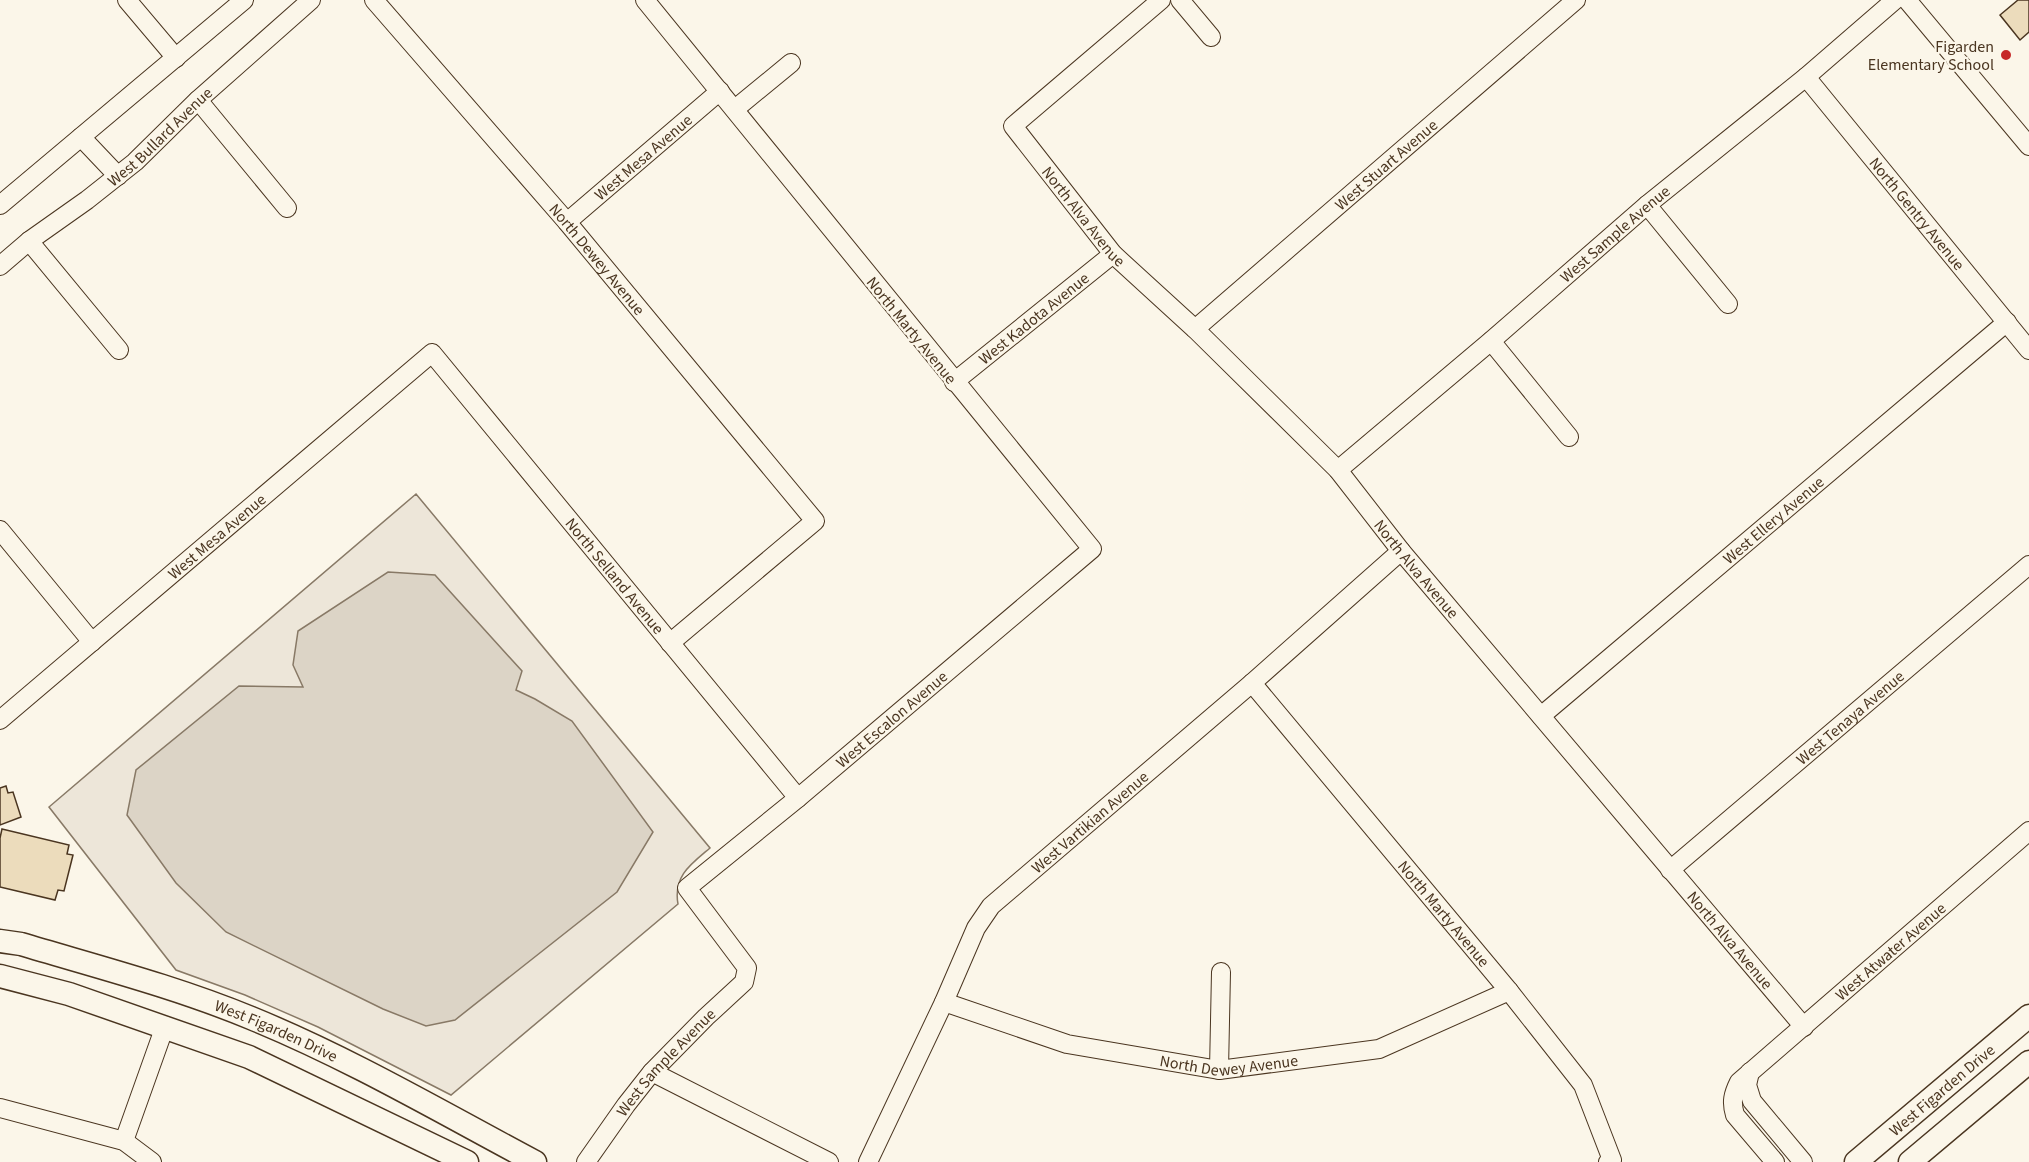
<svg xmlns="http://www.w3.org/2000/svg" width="2029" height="1162" viewBox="0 0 2029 1162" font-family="'Source Sans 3',sans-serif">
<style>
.green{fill:#ede6d9;stroke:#887966;stroke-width:1.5}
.water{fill:#dcd4c6;stroke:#887966;stroke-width:1.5}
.building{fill:#ecdcbc;stroke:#4a3520;stroke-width:1.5}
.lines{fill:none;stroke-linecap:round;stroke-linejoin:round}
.minor-casing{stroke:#4a3520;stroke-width:20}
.major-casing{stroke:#4a3520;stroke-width:25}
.minor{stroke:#fbf6e9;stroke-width:18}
.major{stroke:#fbf6e9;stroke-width:22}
.poi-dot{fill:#c62828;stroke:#fbf6e9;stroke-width:2}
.labels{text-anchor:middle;stroke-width:4.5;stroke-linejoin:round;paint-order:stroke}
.poi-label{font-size:16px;fill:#4a3520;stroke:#fbf6e9;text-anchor:end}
.street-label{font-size:16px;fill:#4a3520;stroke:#fbf6e9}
</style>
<rect width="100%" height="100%" fill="#fbf6e9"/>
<!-- green -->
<path class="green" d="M416 494 710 848C691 864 673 876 678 904L451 1095 318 1027 245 995 176 970 49 807Z"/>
<!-- water -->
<path class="water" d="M388 572 435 575 522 671 516 690 535 699 572 721 653 832 617 892 455 1020 426 1026 383 1009 226 932 176 883 127 815 136 770 239 686 303 687 293 665 298 631Z"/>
<!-- building -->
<g class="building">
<path d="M2018 0H2029V32L2020 40 2000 15Z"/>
<path d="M6 786 8 793 13 792 21 817 0 825V788Z"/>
<path d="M2 829 69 845 67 854 73 855 64 891 58 890 55 900 0 887V838Z"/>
</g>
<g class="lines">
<defs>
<g id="minor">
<path d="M127 0 176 58"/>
<path id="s1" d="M374 0 567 222 815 521 670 643"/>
<path id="s2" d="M1161 0 1013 126 1113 254 1195 329 1338 470 1401 551 1804 1027"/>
<path d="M1180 0 1211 37"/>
<path d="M1907 0 2029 146"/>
<path id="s3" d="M1806 77 2029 350"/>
<path d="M198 100 287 208"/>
<path d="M735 109 791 63"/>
<path d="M81 137 118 176"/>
<path d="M0 205 244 0"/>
<path d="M1647 205 1728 304"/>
<path id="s4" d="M567 222 720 91"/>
<path d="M29 241 119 350"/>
<path id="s5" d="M0 266 29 241 87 200 135 162 198 100 311 0"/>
<path id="s6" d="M1195 329 1576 0"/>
<path d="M1491 341 1569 437"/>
<path id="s7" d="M954 382 1113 254"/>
<path id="s8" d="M1338 470 1491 341 1647 205 1806 77 1895 0"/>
<path d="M0 530 92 642"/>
<path id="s9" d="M1252 683 1509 991 1583 1085 1612 1160 1608 1162"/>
<path id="s10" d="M1541 716 2007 322"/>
<path id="s11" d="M0 720 432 353 798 798"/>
<path id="s12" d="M1670 870 2029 565"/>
<path id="s13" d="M944 1002 1067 1044 1219 1070 1379 1049 1509 991"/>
<path d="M1219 1070 1221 972"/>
<path d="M652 1072 829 1162"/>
<path d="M1750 1072 1747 1085 1752 1101 1803 1162"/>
<path d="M0 1108 124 1141 152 1162"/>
<path d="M124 1141 165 1026"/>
<path id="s14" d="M586 1162 626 1105 652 1072 706 1017 744 982 747 968 687 888 798 798 1092 549 645 0"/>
<path id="s15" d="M868 1162 944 1002 976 928 991 906 1252 683 1401 551"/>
<path id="s16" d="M1775 1162 1735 1115C1731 1102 1733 1094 1739 1082L2029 831"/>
</g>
<g id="major">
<path id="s17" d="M0 941 21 944C98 967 176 987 251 1018 349 1058 441 1112 535 1162"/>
<path d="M0 976 69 994 249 1057 467 1162"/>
<path id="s18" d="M1856 1162 2029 1016"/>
<path d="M1910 1162 2029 1062"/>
</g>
</defs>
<!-- minor casing -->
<use href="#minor" class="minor-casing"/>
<!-- major casing -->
<use href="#major" class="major-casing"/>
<!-- minor -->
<use href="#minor" class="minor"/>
<!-- major -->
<use href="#major" class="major"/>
</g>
<!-- markers -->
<circle class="poi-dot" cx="2006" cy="55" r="6"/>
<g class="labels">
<!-- poi labels -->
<g class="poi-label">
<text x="1994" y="52">Figarden<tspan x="1994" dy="18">Elementary School</tspan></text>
</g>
<!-- street labels -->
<g class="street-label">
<text dy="6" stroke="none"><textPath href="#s5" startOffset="206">West Bullard Avenue</textPath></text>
<text dy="6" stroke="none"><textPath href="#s4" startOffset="100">West Mesa Avenue</textPath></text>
<text dy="6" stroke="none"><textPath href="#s6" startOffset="252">West Stuart Avenue</textPath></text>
<text dy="6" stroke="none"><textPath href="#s3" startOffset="176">North Gentry Avenue</textPath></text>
<text dy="6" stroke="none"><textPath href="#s2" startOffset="309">North Alva Avenue</textPath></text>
<text dy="6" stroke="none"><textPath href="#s8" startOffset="364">West Sample Avenue</textPath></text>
<text dy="6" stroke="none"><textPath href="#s1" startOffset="342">North Dewey Avenue</textPath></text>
<text dy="6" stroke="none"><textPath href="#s7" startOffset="102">West Kadota Avenue</textPath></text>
<text transform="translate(912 330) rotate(51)" y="6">North Marty Avenue</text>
<text dy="6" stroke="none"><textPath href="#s10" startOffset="304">West Ellery Avenue</textPath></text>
<text dy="6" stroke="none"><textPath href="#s11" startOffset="284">West Mesa Avenue</textPath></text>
<text dy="6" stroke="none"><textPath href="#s2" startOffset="795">North Alva Avenue</textPath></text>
<text dy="6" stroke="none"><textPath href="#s11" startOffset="855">North Selland Avenue</textPath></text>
<text dy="6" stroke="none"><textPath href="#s12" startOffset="236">West Tenaya Avenue</textPath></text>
<text dy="6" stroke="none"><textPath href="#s14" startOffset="620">West Escalon Avenue</textPath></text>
<text dy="6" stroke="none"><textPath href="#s15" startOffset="414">West Vartikian Avenue</textPath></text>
<text dy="6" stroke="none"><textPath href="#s9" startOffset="300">North Marty Avenue</textPath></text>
<text dy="6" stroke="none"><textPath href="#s2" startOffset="1281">North Alva Avenue</textPath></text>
<text dy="6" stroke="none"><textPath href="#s16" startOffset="296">West Atwater Avenue</textPath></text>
<text dy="6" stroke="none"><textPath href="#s17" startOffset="291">West Figarden Drive</textPath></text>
<text dy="6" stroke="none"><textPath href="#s13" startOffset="294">North Dewey Avenue</textPath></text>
<text dy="6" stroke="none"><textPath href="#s14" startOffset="128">West Sample Avenue</textPath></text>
<text dy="6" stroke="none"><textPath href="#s18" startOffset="112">West Figarden Drive</textPath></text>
</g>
</g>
</svg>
